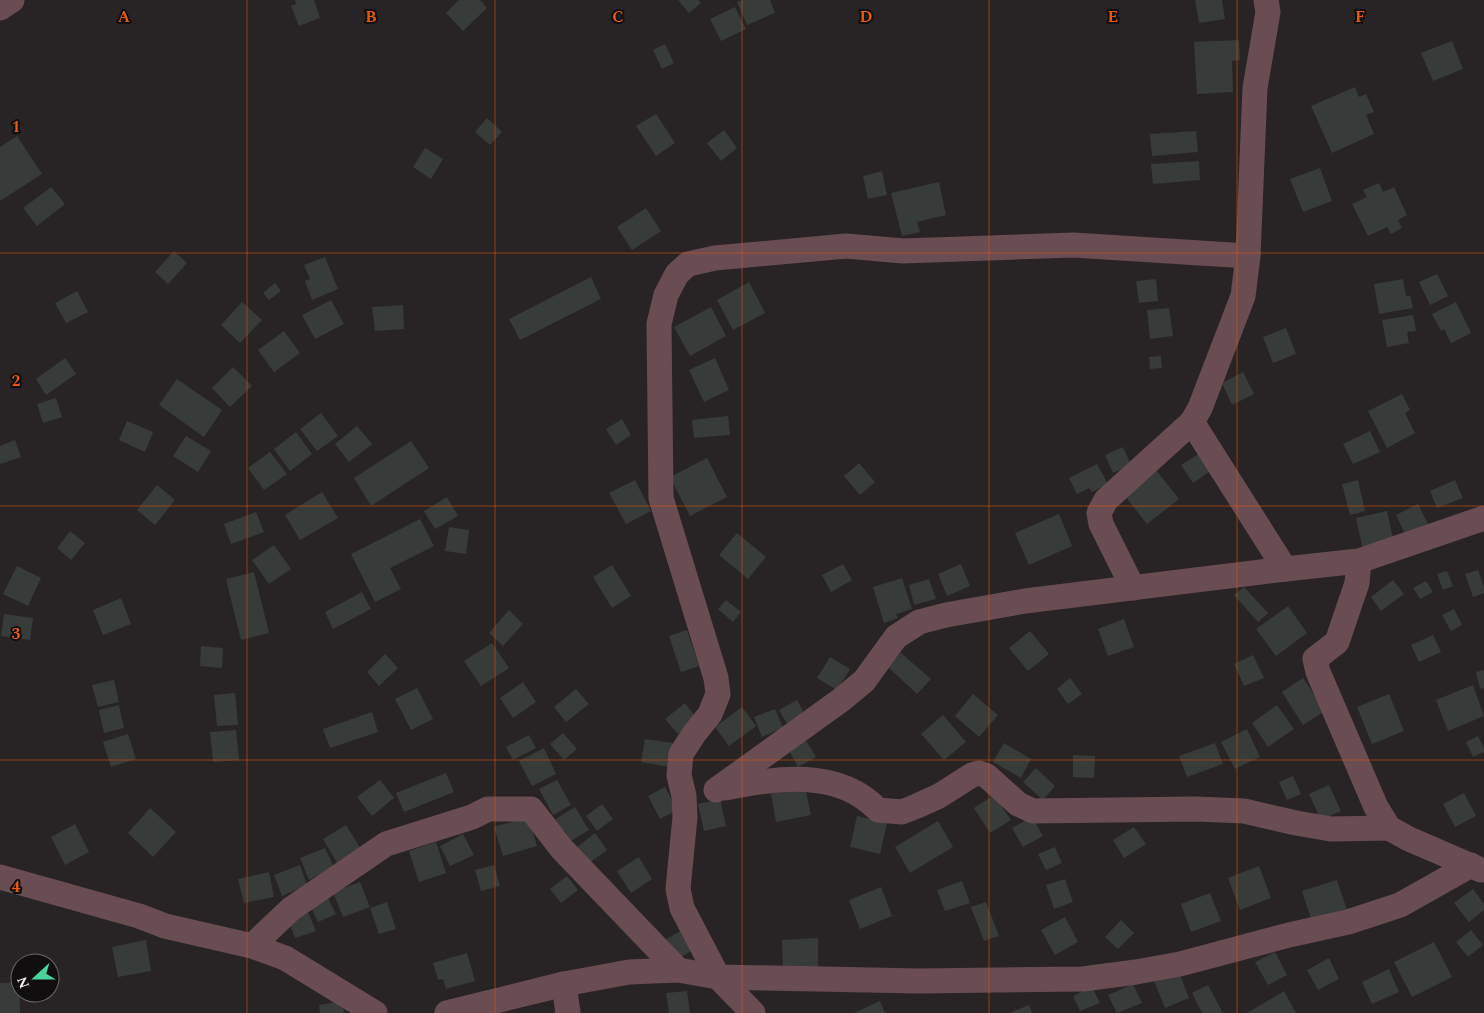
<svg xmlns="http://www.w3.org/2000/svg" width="1484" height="1013" viewBox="0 0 1484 1013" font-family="Spectral,serif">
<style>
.building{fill:#373b39}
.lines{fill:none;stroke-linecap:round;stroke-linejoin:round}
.minor{stroke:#6a4d53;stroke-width:25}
.grid{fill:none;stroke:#e8590c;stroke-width:1;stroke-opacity:0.55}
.grid-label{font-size:16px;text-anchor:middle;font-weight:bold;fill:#e8590c;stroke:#100e0e;stroke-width:4;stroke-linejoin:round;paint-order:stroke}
</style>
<rect width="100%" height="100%" fill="#282425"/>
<!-- building -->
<g class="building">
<path d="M295 0H314L320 18 299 26 291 6 296 4Z"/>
<path d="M459 0H480L487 8 463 31 446 13Z"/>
<path d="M678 0H698L701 3 689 13Z"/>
<path d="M743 0H770L775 13 747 25 737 2Z"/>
<path d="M1195 0H1222L1225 19 1199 23Z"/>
<path d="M735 7 746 29 721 41 710 19Z"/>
<path d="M1239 40 1240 60 1232 61 1233 92 1197 94 1194 42Z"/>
<path d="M1452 41 1463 69 1433 81 1421 53Z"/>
<path d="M665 44 674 63 662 69 653 50Z"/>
<path d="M1355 87 1359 97 1366 94 1374 112 1366 115 1374 134 1332 153 1311 106Z"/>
<path d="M656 114 675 143 656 156 636 126Z"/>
<path d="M487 118 502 132 490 145 475 132Z"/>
<path d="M724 130 737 148 721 161 707 143Z"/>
<path d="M1196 131 1198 152 1152 156 1150 134Z"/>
<path d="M17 136 42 174 0 201V147Z"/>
<path d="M425 148 443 159 431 179 413 167Z"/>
<path d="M1199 161 1200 180 1153 184 1151 164Z"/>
<path d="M1320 168 1332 201 1303 212 1290 179Z"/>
<path d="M882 171 887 195 868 199 863 176Z"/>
<path d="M939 182 946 215 917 222 920 232 902 236 891 193Z"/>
<path d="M1379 183 1383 192 1394 187 1407 215 1398 220 1402 228 1391 234 1387 227 1368 236 1352 204 1367 197 1363 190Z"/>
<path d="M51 187 65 204 37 226 23 208Z"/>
<path d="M646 208 661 231 632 250 617 227Z"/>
<path d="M174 251 187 263 168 284 155 272Z"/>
<path d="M325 257 338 289 312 300 305 281 310 279 304 265Z"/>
<path d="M1437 274 1448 296 1430 305 1419 282Z"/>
<path d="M591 277 601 299 520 340 509 319Z"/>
<path d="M1156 279 1158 301 1139 303 1136 281Z"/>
<path d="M1403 279 1406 296H1410L1413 308 1379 314 1374 284Z"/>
<path d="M749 282 765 313 733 330 717 300Z"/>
<path d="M275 283 281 291 269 300 263 293Z"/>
<path d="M77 291 88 312 66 323 55 303Z"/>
<path d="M331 300 344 324 315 339 302 315Z"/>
<path d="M242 302 262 320 240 343 221 325Z"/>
<path d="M1456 302 1471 333 1451 343 1444 329 1441 331 1432 314Z"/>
<path d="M403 305 404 329 375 331 372 307Z"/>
<path d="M711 307 726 336 690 356 674 327Z"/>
<path d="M1169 308 1173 336 1150 339 1147 310Z"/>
<path d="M1413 315 1416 331 1407 332 1409 343 1387 347 1382 320Z"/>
<path d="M1286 328 1296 354 1273 363 1263 337Z"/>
<path d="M284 331 300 353 274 372 258 350Z"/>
<path d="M1161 356 1162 368 1150 369 1149 357Z"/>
<path d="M65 358 76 374 46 395 36 379Z"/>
<path d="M715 358 729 390 704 402 689 370Z"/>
<path d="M233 367 252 386 230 407 212 388Z"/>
<path d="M1243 372 1254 394 1232 405 1222 383Z"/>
<path d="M177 379 222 410 204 437 159 405Z"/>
<path d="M1402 394 1410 410 1405 413 1415 433 1387 448 1368 411Z"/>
<path d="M56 398 62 417 43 423 37 404Z"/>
<path d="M321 413 338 436 317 451 300 429Z"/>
<path d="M728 416 730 435 694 438 692 420Z"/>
<path d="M622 419 631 435 616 445 606 429Z"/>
<path d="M127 421 153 432 145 452 119 440Z"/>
<path d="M357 426 372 444 349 462 335 444Z"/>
<path d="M1370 431 1380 452 1353 464 1343 444Z"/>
<path d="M296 432 312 454 290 471 274 449Z"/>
<path d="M186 436 211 451 198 472 173 456Z"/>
<path d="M15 440 21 457 0 464V446Z"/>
<path d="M411 441 429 468 371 506 354 478Z"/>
<path d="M1123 447 1131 465 1113 473 1105 455Z"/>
<path d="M270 452 287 474 264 490 248 468Z"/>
<path d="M1200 453 1212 470 1193 483 1181 465Z"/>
<path d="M707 458 727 497 690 516 670 477Z"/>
<path d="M859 463 875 482 860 495 844 476Z"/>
<path d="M1097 464 1108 484 1092 492 1089 488 1077 494 1069 478Z"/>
<path d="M1156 470 1179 499 1147 524 1125 496Z"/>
<path d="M635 480 651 511 626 524 609 493Z"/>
<path d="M1358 480 1365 511 1350 515 1342 484Z"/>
<path d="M1455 480 1463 498 1437 508 1430 491Z"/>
<path d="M157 485 175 500 155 525 137 510Z"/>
<path d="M322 492 338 518 300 540 285 515Z"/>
<path d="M447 497 458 516 435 529 424 511Z"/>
<path d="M1418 504 1428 524 1405 534 1396 515Z"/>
<path d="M1387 511 1394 543 1363 550 1356 518Z"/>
<path d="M256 512 264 532 231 544 224 524Z"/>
<path d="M1059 514 1072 546 1029 565 1015 533Z"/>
<path d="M420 519 434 546 390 568 401 589 375 602 351 554Z"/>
<path d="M449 527 469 530 466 554 445 551Z"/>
<path d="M70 531 85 543 71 560 57 548Z"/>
<path d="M737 533 766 557 748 579 719 555Z"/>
<path d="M274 545 291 569 269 584 252 560Z"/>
<path d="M843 564 852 580 831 592 822 575Z"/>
<path d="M961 564 970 586 947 596 938 574Z"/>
<path d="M612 565 631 596 612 608 593 577Z"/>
<path d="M17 566 41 578 28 606 3 594Z"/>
<path d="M1478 570 1484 587V593L1473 597 1465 574Z"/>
<path d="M1447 571 1453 586 1443 590 1437 574Z"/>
<path d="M254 572 269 633 241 640 226 579Z"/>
<path d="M902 578 912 609 896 614 898 618 884 623 873 587Z"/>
<path d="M929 579 936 599 914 605 909 585Z"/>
<path d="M1393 580 1404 594 1381 611 1371 597Z"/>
<path d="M1426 581 1433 592 1420 599 1413 588Z"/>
<path d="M1244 587 1268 613 1258 622 1234 595Z"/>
<path d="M362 592 371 609 333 629 325 612Z"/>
<path d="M121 598 131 624 103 635 93 610Z"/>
<path d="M726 600 741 612 733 622 718 609Z"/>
<path d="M1288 606 1307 633 1276 656 1256 629Z"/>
<path d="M1454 609 1462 625 1451 631 1442 615Z"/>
<path d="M509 610 523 624 503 646 489 633Z"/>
<path d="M4 614 33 618 30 640 1 636Z"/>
<path d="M1124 619 1134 647 1108 656 1098 629Z"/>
<path d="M687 630 699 666 681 672 669 636Z"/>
<path d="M1030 631 1049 654 1028 671 1009 648Z"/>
<path d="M1433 635 1441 652 1419 662 1411 645Z"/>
<path d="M492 643 509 668 481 686 464 661Z"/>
<path d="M201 646 223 648 222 668 200 666Z"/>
<path d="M901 653 931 679 917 694 888 667Z"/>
<path d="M385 654 398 668 379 686 367 672Z"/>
<path d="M1253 655 1264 678 1244 686 1234 664Z"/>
<path d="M830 657 850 669 837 690 817 678Z"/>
<path d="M1484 670V688L1480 689 1476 672Z"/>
<path d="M1070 678 1082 694 1068 704 1057 689Z"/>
<path d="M1303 678 1325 711 1303 725 1282 692Z"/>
<path d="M114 680 119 702 98 707 92 685Z"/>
<path d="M523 682 536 702 513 718 500 698Z"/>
<path d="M1473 685 1484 716 1448 731 1436 700Z"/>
<path d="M417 688 433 719 411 730 395 699Z"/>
<path d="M576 689 589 704 566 722 554 707Z"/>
<path d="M235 693 238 725 217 726 214 695Z"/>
<path d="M973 694 998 715 979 737 955 716Z"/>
<path d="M1389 694 1404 731 1372 744 1357 707Z"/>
<path d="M797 700 805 715 787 724 779 710Z"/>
<path d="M685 703 697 719 678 734 665 719Z"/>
<path d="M119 705 124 728 104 733 99 710Z"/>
<path d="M1277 705 1294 729 1268 747 1252 723Z"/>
<path d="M742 707 756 726 729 746 715 727Z"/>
<path d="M775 709 783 728 762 737 754 717Z"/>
<path d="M372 712 378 732 330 748 323 729Z"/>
<path d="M943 715 966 742 944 760 921 734Z"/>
<path d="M1247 729 1260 757 1235 769 1221 742Z"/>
<path d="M236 730 239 760 213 762 210 732Z"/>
<path d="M563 733 577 749 564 760 550 744Z"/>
<path d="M128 734 136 759 111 767 103 742Z"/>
<path d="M529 735 536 748 513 760 506 747Z"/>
<path d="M1478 736 1484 748V752L1473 757 1466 742Z"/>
<path d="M645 739 673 743 669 767 641 762Z"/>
<path d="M805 739 816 757 798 767 788 749Z"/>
<path d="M1004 743 1031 759 1021 778 993 762Z"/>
<path d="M1215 743 1223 764 1187 777 1179 756Z"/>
<path d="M544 748 556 774 532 786 519 761Z"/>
<path d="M1073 755 1095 756 1094 778 1073 777Z"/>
<path d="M1036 768 1055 786 1043 800 1023 782Z"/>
<path d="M446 773 454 792 404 812 396 793Z"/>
<path d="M1293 776 1301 794 1287 800 1279 782Z"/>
<path d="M380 780 394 798 372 816 357 797Z"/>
<path d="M557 780 571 805 553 815 539 789Z"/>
<path d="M1329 785 1341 811 1321 820 1309 794Z"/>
<path d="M665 787 677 810 660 819 648 796Z"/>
<path d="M805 787 811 815 776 822 771 794Z"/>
<path d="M1464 793 1476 816 1455 827 1443 804Z"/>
<path d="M994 795 1011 820 990 833 974 808Z"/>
<path d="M720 799 726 826 704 831 698 804Z"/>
<path d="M602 804 613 819 597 831 586 816Z"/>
<path d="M575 807 589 830 571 841 565 831 561 832 554 820Z"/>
<path d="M150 808 176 832 153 857 128 833Z"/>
<path d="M857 816 887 823 880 854 850 847Z"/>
<path d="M528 817 537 846 503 856 494 827Z"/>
<path d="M1032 817 1043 836 1023 847 1012 828Z"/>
<path d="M938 821 953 847 910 873 895 847Z"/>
<path d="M75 824 89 852 65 865 51 837Z"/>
<path d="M346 825 361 849 337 863 323 839Z"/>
<path d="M1134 827 1146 844 1124 858 1113 840Z"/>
<path d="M595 833 607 850 589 863 577 847Z"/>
<path d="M463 834 474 855 450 866 440 846Z"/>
<path d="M436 842 446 873 419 882 409 851Z"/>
<path d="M1055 847 1062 863 1046 870 1038 854Z"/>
<path d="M325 848 334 868 309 880 300 858Z"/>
<path d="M639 857 652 879 631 893 617 871Z"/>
<path d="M300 865 307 885 282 896 274 875Z"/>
<path d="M494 865 500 886 481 891 475 870Z"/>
<path d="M1259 866 1271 898 1240 910 1228 878Z"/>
<path d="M269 872 274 897 244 903 238 879Z"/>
<path d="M567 876 578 890 561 903 550 889Z"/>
<path d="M1065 879 1073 902 1054 909 1046 885Z"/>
<path d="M1337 880 1347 910 1312 922 1302 891Z"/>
<path d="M962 881 970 903 945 911 937 890Z"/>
<path d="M360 882 370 907 343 917 333 892Z"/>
<path d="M881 887 892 916 860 929 849 900Z"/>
<path d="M1473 889 1484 904V910L1469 922 1454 903Z"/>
<path d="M1210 893 1221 921 1191 932 1181 904Z"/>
<path d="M327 896 336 914 318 922 310 905Z"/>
<path d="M387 902 396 929 379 934 370 908Z"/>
<path d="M986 902 999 936 984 941 971 907Z"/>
<path d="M308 912 316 931 295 938 288 920Z"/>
<path d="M1065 917 1078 942 1055 955 1041 930Z"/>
<path d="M1121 920 1134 933 1118 949 1105 937Z"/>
<path d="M684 929 696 948 676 960 665 940Z"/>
<path d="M1471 930 1483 945 1468 957 1456 942Z"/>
<path d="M818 938V967L783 968 782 940Z"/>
<path d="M146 940 151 971 118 977 112 947Z"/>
<path d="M1434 942 1452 977 1412 997 1394 962Z"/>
<path d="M1275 952 1287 975 1268 985 1255 962Z"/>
<path d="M467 953 475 981 446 989 443 979 438 980 433 963Z"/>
<path d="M1329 958 1339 979 1318 990 1307 970Z"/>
<path d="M1389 969 1399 992 1372 1004 1362 982Z"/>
<path d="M1179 972 1189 998 1165 1008 1154 981Z"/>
<path d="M19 982 20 1013H0V983Z"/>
<path d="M1133 984 1142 1003 1117 1013 1108 995Z"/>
<path d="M1208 985 1223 1013H1202L1192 993Z"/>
<path d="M1092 987 1100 1003 1080 1011 1073 996Z"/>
<path d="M687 991 690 1013H669L666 993Z"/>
<path d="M1284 991 1296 1013H1247Z"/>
<path d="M342 1001 344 1013H320L319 1005Z"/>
<path d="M880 1001 885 1013H854Z"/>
<path d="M1029 1005 1032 1013H1009Z"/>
</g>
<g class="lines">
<!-- minor -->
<g class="minor">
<path d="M0 8 12 0"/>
<path d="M1359 561 1357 583 1337 642 1315 659 1318 672 1376 807 1389 828 1409 839 1481 870"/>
<path d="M1285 569 1359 561 1484 518"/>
<path d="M1133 588 1101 524 1099 513 1106 500 1192 422 1200 408 1243 296 1248 256 1255 88 1268 12 1266 0"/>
<path d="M725 788C777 778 838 768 878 810L902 812 917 806 939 796 972 775 979 773 987 776 1018 804 1033 811 1196 809 1244 811 1296 823 1331 829 1389 828"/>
<path d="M716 790 841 700 864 681 896 637 919 622 946 615 1025 601 1285 569 1192 422"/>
<path d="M0 877 139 916 165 926 252 946 285 958 375 1013"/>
<path d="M252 946 291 909 386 844 472 817 488 809H531L562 849 678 970"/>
<path d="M564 984 568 1013"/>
<path d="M447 1013 564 984 629 972 678 970 718 977 919 981 1083 979 1136 972 1180 964 1289 935 1348 922 1400 905 1471 865"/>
<path d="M753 1013 718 977 682 908 678 889 685 817 684 796 679 775 681 754 694 734 710 714 718 694 716 678 661 498 659 324 666 295 677 274 688 264 715 258 846 246 903 251 1073 245 1248 256"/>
</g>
</g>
<!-- grid -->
<path class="grid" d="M247 0V1013M495 0V1013M742 0V1013M989 0V1013M1237 0V1013M0 253H1484M0 506H1484M0 760H1484"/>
<g class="grid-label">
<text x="124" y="22">A</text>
<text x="371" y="22">B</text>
<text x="618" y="22">C</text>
<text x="866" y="22">D</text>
<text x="1113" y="22">E</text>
<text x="1360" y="22">F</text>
<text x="16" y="132">1</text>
<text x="16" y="386">2</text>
<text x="16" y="639">3</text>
<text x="16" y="892">4</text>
</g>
<!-- north arrow -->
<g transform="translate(35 978) rotate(249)"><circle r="24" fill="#100e0e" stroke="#6c6969"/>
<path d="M0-4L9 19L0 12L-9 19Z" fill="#49d49c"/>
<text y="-8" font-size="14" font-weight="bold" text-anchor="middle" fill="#f5f2f2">N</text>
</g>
</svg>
